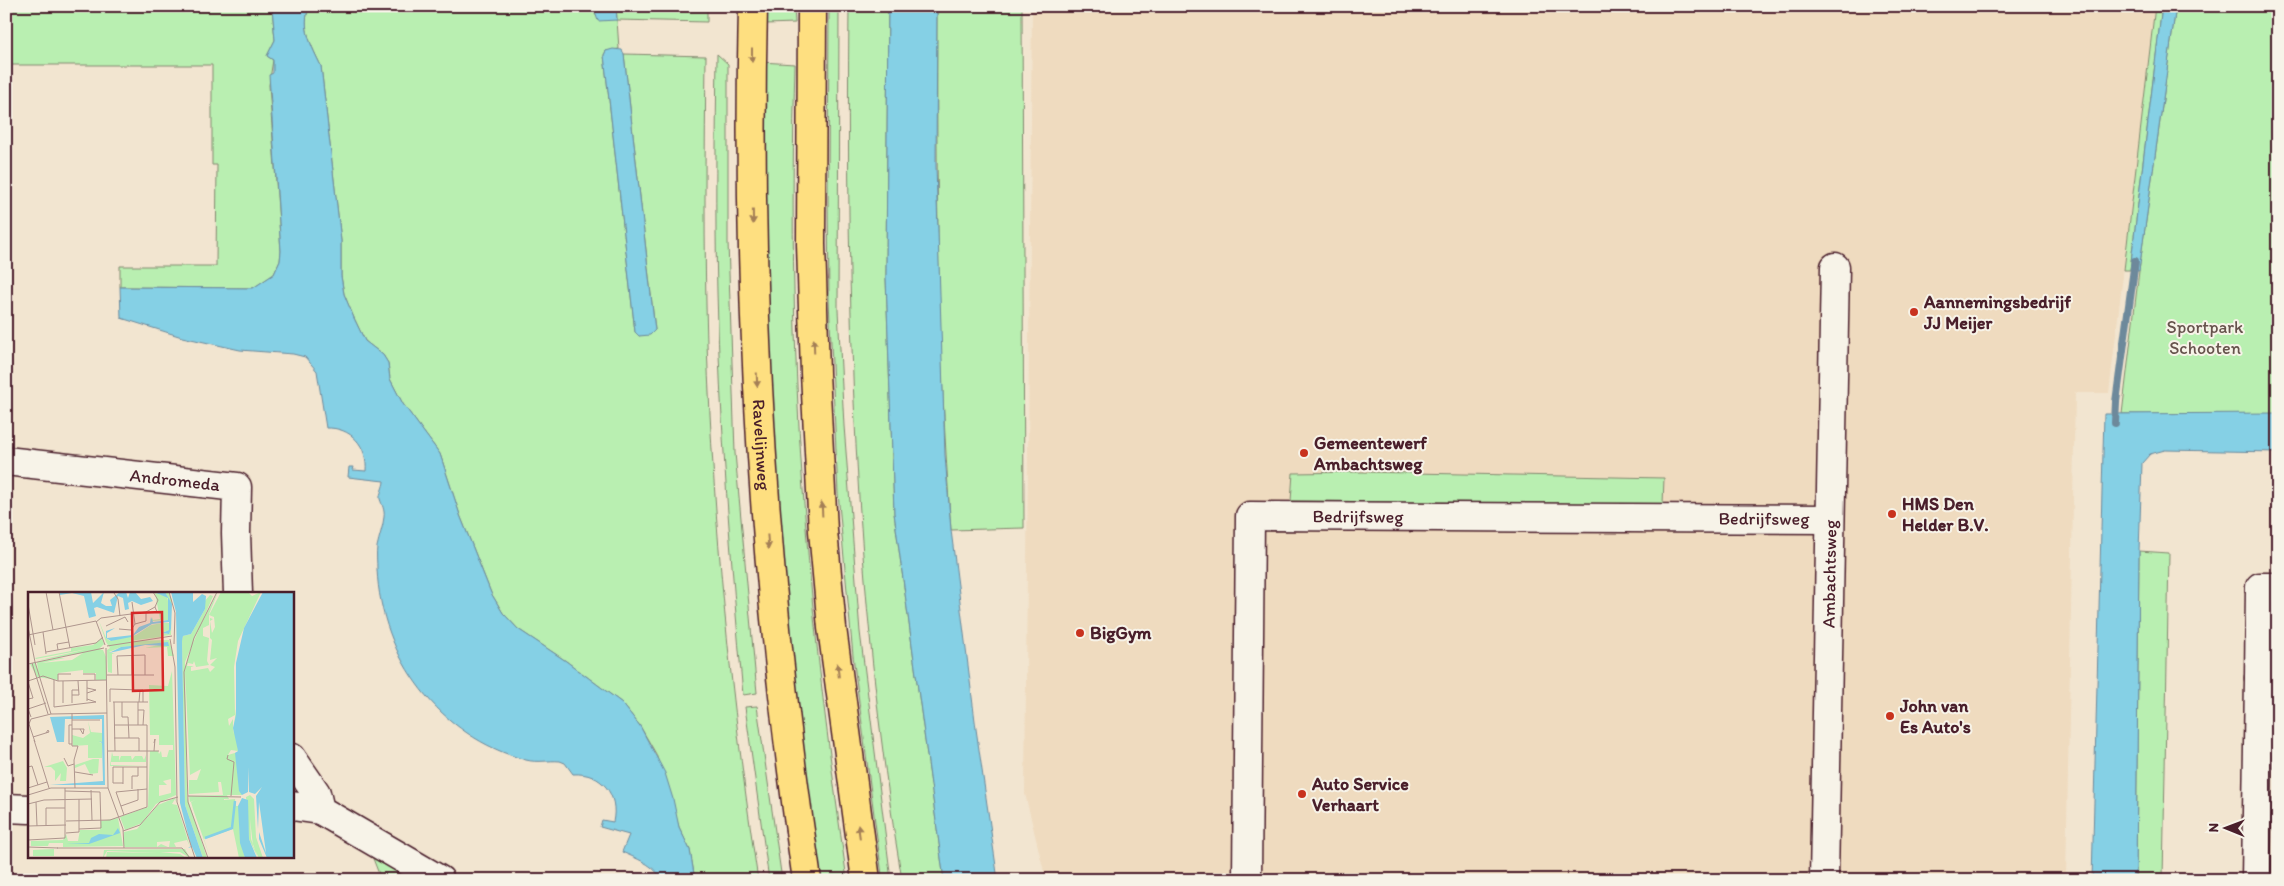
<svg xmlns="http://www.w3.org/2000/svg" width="2284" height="886" viewBox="0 0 2284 886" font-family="Itim,sans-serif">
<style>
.built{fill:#efdbbf}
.green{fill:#b9efb1;stroke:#82876e}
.water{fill:#85d0e5;stroke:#6d899b}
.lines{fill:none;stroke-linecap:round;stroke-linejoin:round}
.stream{stroke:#6d899b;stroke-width:8}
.minor-casing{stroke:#4a1f2b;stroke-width:31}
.major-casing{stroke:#4a1f2b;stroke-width:31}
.minor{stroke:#f7f3e8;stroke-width:28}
.major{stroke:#fedf80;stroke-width:28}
.oneway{fill:#a47f56}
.poi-dot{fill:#c8321e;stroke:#f7f3e8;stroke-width:2}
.labels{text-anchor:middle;stroke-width:4;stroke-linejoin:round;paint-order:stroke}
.poi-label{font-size:18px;font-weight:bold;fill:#4a1f2b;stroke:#f7f3e8;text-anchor:start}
.park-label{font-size:18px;fill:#66534c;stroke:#f7f3e8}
.street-label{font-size:18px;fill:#4a1f2b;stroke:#f7f3e8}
.inset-river{fill:none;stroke:#85d0e5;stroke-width:2.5}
.inset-road{fill:none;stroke:#af968e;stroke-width:1}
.view{fill:#d62828;fill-opacity:0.15;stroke:#d62828;stroke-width:2.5}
.inset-edge{fill:none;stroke:#4a1f2b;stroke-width:2.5}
</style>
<rect width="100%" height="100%" fill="#f2e5d0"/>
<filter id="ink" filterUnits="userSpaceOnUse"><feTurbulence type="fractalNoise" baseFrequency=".02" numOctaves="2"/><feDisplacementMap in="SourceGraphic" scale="10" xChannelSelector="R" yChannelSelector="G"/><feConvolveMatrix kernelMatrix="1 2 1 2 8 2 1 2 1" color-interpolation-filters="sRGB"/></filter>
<g filter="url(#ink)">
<!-- built -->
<path class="built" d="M1032 6H2155L2109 393H2075L2066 880H1046L1025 794Z"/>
<!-- green -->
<g class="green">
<path d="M6 6H269L272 8 275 40 267 56 273 60 269 85 281 251 280 261 274 274 253 288 120 287V266H216L217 165H212V65H11L10 29H6Z"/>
<path d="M310 6H593L596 16 617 20 616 6H707V22L617 20 619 49 606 51 604 55 635 332 639 336 655 330 624 54 706 56C705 151 704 247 707 343 713 522 731 702 758 880H695L690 850 679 827 656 754 640 726 622 703 566 661 518 629 503 613 491 593 460 515 440 454 403 404 390 379 388 363 383 355 365 341 354 318 344 294 341 276V241L321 66C312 47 300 26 310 6Z"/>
<path d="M761 6H794L795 23 766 24Z"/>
<path d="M829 6H839L838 310 844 426 860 632 891 880H883L882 875 853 656 838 493 829 300 828 199Z"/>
<path d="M849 6H888L886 277 894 513 944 880H902C853 592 846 298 849 6Z"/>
<path d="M937 6H1022L1024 528 951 530C938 356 936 181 937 6Z"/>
<path d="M2155 6H2162L2130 270H2124Z"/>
<path d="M2176 6H2278V415L2122 414 2139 271Z"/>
<path d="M717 54 728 64V242L735 453 757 693 743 695C731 561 720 426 717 292 715 212 716 133 717 54Z"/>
<path d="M760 62 795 64C791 214 793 366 805 516 814 638 830 759 847 880H814L778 606Z"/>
<path d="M1362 472 1664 478 1663 504 1291 501 1293 473Z"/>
<path d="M2139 551 2169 553 2163 879 2187 880H2136Z"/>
<path d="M757 706 782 880H769L745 707Z"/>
<path d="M372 856 411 880H389L379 874Z"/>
</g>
<!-- water -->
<g class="water">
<path d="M269 6H310C300 26 312 47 321 66L341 241V276L344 294 354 318 365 341 383 355 388 363 390 379 403 404 440 454 460 515 491 593 503 613 518 629 566 661 622 703 640 726 665 773 673 799 679 827 690 850 695 880H661C656 865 635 858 622 852L629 835 600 827 602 820 613 822C619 795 602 772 573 774L565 763 560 761C549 760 537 763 526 760 440 737 381 658 377 569 377 562 376 554 377 547 379 537 383 527 384 517 385 510 382 505 380 499 379 495 384 486 384 481L348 477 349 467H354L353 470 366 471C368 446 351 427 326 428L317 371 305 357 293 354 240 350 182 337 121 318 120 287 253 288 274 274 280 261 281 251 269 75 273 73V60L267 56 275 40 272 8Z"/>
<path d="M593 6H616L617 20 598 21Z"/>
<path d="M888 6H937L936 166 945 455 951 530 976 729 998 880H944L894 513 886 277Z"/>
<path d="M2162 6H2176L2139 271 2130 270Z"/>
<path d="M613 49 622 50 624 54 654 322 655 330 650 335 639 336 635 332 604 55 606 51Z"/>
<path d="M2278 413V452L2165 450 2150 454 2142 463 2139 551 2136 880H2092L2104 414Z"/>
</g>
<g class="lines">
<!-- stream -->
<path class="stream" d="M2115 423 2116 402 2135 261"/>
<defs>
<g id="minor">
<path id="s1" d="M6 461 237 487 236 533 238 594"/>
<path d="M2276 679 2259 678 2260 587H2278"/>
<path d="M292 758 316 793 320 810 440 880"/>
<path d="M292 806 320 810"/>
<path d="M6 808 29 809"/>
<path id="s2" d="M1247 880 1250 516 1830 519"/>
<path id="s3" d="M1824 880 1835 267"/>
<path d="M2256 880 2259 678"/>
</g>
<g id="major">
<path id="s4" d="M753 6C746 299 764 591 807 880"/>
<path d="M812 6 811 244 815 373 823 531 832 628 866 880"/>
</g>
</defs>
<!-- minor casing -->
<use href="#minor" class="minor-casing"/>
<!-- major casing -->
<use href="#major" class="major-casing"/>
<!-- minor -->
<use href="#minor" class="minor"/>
<!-- major -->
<use href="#major" class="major"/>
</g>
<!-- one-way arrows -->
<defs><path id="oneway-solid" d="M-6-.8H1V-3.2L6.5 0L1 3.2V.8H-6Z" transform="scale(1.25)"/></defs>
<g class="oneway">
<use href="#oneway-solid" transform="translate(752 55) rotate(90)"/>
<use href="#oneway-solid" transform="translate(753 217) rotate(89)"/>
<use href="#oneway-solid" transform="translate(814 346) rotate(-92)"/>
<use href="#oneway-solid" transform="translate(757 380) rotate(88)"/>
<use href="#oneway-solid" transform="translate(822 509) rotate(-93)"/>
<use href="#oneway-solid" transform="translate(768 542) rotate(85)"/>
<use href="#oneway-solid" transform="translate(838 670) rotate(-97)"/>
<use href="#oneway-solid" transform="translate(859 832) rotate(-98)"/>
</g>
</g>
<!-- markers -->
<g class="poi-dot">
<circle cx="1914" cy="312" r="5"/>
<circle cx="1304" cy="453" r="5"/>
<circle cx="1892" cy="514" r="5"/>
<circle cx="1080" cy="633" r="5"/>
<circle cx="1890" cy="716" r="5"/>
<circle cx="1302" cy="794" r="5"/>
</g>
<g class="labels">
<!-- poi labels -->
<g class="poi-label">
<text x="1924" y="308">Aannemingsbedrijf<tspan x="1924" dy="21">JJ Meijer</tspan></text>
<text x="1314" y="449">Gemeentewerf<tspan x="1314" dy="21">Ambachtsweg</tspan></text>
<text x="1902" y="510">HMS Den<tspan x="1902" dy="21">Helder B.V.</tspan></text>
<text x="1090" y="639">BigGym</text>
<text x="1900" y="712">John van<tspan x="1900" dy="21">Es Auto's</tspan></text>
<text x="1312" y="790">Auto Service<tspan x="1312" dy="21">Verhaart</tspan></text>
</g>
<!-- park labels -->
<g class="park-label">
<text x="2205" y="333">Sportpark<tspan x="2205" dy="21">Schooten</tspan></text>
</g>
<!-- street labels -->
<g class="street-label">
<text dy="6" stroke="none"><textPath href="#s4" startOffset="439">Ravelijnweg</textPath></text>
<text dy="6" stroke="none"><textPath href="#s1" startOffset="170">Andromeda</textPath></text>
<text dy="6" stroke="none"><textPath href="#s2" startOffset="472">Bedrijfsweg</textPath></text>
<text dy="6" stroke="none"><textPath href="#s2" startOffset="878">Bedrijfsweg</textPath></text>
<text dy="6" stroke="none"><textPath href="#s3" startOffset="306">Ambachtsweg</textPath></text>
</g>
</g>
<!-- overview -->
<g transform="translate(28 592)">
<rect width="266" height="266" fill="#f2e5d0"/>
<path d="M137 0H140L144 8 143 43 134 44 133 41V45L101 49 141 48 146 64H140L139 55 117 56 140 51 93 55 81 60 87 62H84V81L80 80 79 58 82 56 78 50 71 29 78 46 82 49 108 43 123 33 134 31H142L141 38 134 41 140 42 143 36 144 14ZM190 0 181 22V33L175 36V44L181 46 179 69 181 73 168 75 166 69 165 72 160 71 159 74H166L163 75V79L180 76 182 80 187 75 182 73 189 66 182 68 184 48 182 46V26L185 27 182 29 184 41 187 35 186 25 181 23 193 0H220L224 4 233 0 210 49 206 75 207 123 200 127 201 134 205 127V142L208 117 210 159 203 158 200 163 210 160 214 203H199L201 207H196V208L207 207 208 214H211L212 247 217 266H211L205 237 176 247 182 265 165 217 163 210 167 208 162 210 161 204 195 203 193 190H190L191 200 161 202V188H169L173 177 162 183 157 77 167 44ZM127 1 139 4 142 19 140 28 124 29V25L125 28 132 27ZM182 3 185 4 157 70 159 205 179 266H175L157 213 154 48 155 44 163 42 177 17 176 10ZM74 46 76 52 71 57 75 58 78 65V88H68V81H55V78L30 81V88L9 85 2 72 7 71 10 79 9 70 30 66H37L13 71 44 68 55 61 8 69 59 57 8 67 7 66 43 59V56L65 53ZM144 79 148 203 128 212 114 231 97 238 92 225 120 215 122 159H130L131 162 133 159 134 165H139L141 158H145V153H131V143H122L121 93 140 94ZM143 187V201L131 204V193H139L135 189ZM60 129 63 140 74 141V150H71L74 151V166H60V153L45 154 44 143 55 146 62 141ZM84 160 85 164H91V169L93 164H103L104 168 107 164H114L116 168 118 163V170H83V173L118 174H82ZM65 167H71L70 181 62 182 57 172 47 176V173ZM35 169 39 176 38 189H32L33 181 27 189V179L23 175H16ZM222 203 226 207 228 245 235 266H231L225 254 222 227 223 247 230 266 221 247 218 205ZM147 206 148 208 149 212 147 207 144 212 149 213 162 255 159 248 146 251 148 255H141L142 249 129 250V255L133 252 140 255H97L96 254V240L109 237 130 213ZM90 226 95 254 35 255V251H21L20 254H3V249L35 248 38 242 40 249H50L52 238H72L73 229ZM26 257V264H5V258ZM76 258 157 257 162 266 152 260H132L152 262 158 266H78L79 260 130 261 79 259 75 266Z" fill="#b9efb1" fill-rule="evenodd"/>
<path d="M32 0H63L65 11 76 0 73 11 78 14H84L82 8 92 0H98L100 6 102 0H107L113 7 122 5 125 9 113 13 104 9 100 11 101 17 97 18 95 6 90 4 86 21 69 15 66 16 68 24 61 26 56 4 44 1 32 3ZM126 0H137L144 12 143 37 141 42 134 41 141 38V30L124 32 103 45 83 49 78 46V39L87 36 79 41V46L105 43 111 35 122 31 123 25 125 30 140 28V6ZM143 0H165V10L174 2 178 4 177 17 163 42 155 44 154 49 157 213 175 266H169L164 255 160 256 163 254 152 211 148 20ZM235 0H266V266H239L231 247V240L238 261 231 210 230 237 228 204 234 195 227 202 221 200V175L220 200 214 203 211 199 207 161 210 159 205 136 208 123V71L216 36ZM140 50 141 54 117 53 81 61 93 55ZM76 123 77 193H22L75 189 74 151 71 149 74 150V127H37L36 150H29L22 125ZM214 206 220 208 221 247 229 266H217L212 251 210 214ZM90 236 92 241 61 252H38L61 251 63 246 71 242 85 243Z" fill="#85d0e5"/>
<path class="inset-river" d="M177 246 204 236 207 209"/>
<path class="inset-road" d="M18 0 25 38M31 0 42 56M125 0 130 8 127 15M141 0 147 21 146 52M86 1 90 7 92 24M104 10 107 32M0 12 7 53M68 30 73 26 118 20 127 15 129 20M78 34 97 25 100 30M0 35 7 70M91 37 103 38 107 32 118 29V20M15 40 18 62M0 43 68 29 77 53M142 47 147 75 149 210 167 266M79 54 144 44M78 56 80 196 95 237 96 256M30 58 29 52 41 50M18 60 68 51 75 45M104 63V83M7 70 23 122M4 71 20 122M0 72 76 56M55 82H67V88M79 83H126M90 83 89 64 117 63V83M26 88V115L68 110 59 107M59 88V109M0 89 15 84 30 89 79 88M30 89V82H43M35 89V111M0 90 5 106 0 107M59 96 68 98 59 101M44 103H51L50 89M82 110V97L112 98M85 110H120M86 110 87 159M94 110V125H100L101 146M110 110V133M111 110 112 98H115V110M44 111V98H51M110 118H116L115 133M44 121V154H50L46 168 47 196M3 125 0 117 18 111M44 128H72M44 133H41V152H44M44 137H56L55 142 52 137M5 145 21 140 20 138 18 141M86 146H111V159M6 148 21 196M7 150 1 132 3 127 23 122 79 121M126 151 127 147 126 159M80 159H131M200 163 199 167 206 170 203 204M36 166 40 174 46 172M0 175 4 174 10 193M95 175V192M47 180 65 183M95 191H85V175H119M0 196 19 190M104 197V184H110V175M63 198 64 228M37 199 72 200 73 236 51 237M0 203 23 196H80M160 204 213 205M8 210 9 234M0 212 16 208 64 207M93 214 110 208V197M96 223 88 200 119 197M38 229 82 228 119 215V133H86M0 234 38 233M18 234V216H37M95 239 112 233 132 210 150 205M38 241 51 240V207M0 248 37 246V196M0 255 30 256M29 256H154L162 266M180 266 160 210 156 80 166 46 189 0"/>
<path class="view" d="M134 20 135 98 105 99 104 21Z"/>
<rect width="266" height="266" class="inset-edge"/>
</g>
<!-- margin -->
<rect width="2284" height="886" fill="none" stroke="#f7f3e8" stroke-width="25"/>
<rect x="12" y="12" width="2259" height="861" fill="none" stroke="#4a1f2b" stroke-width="2" filter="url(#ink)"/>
<!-- north arrow -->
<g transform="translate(2226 828) rotate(271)" stroke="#f7f3e8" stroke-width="4" paint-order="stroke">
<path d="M0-4L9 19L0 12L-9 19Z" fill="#4a1f2b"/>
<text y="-8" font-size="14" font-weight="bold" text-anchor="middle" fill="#4a1f2b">N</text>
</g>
</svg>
